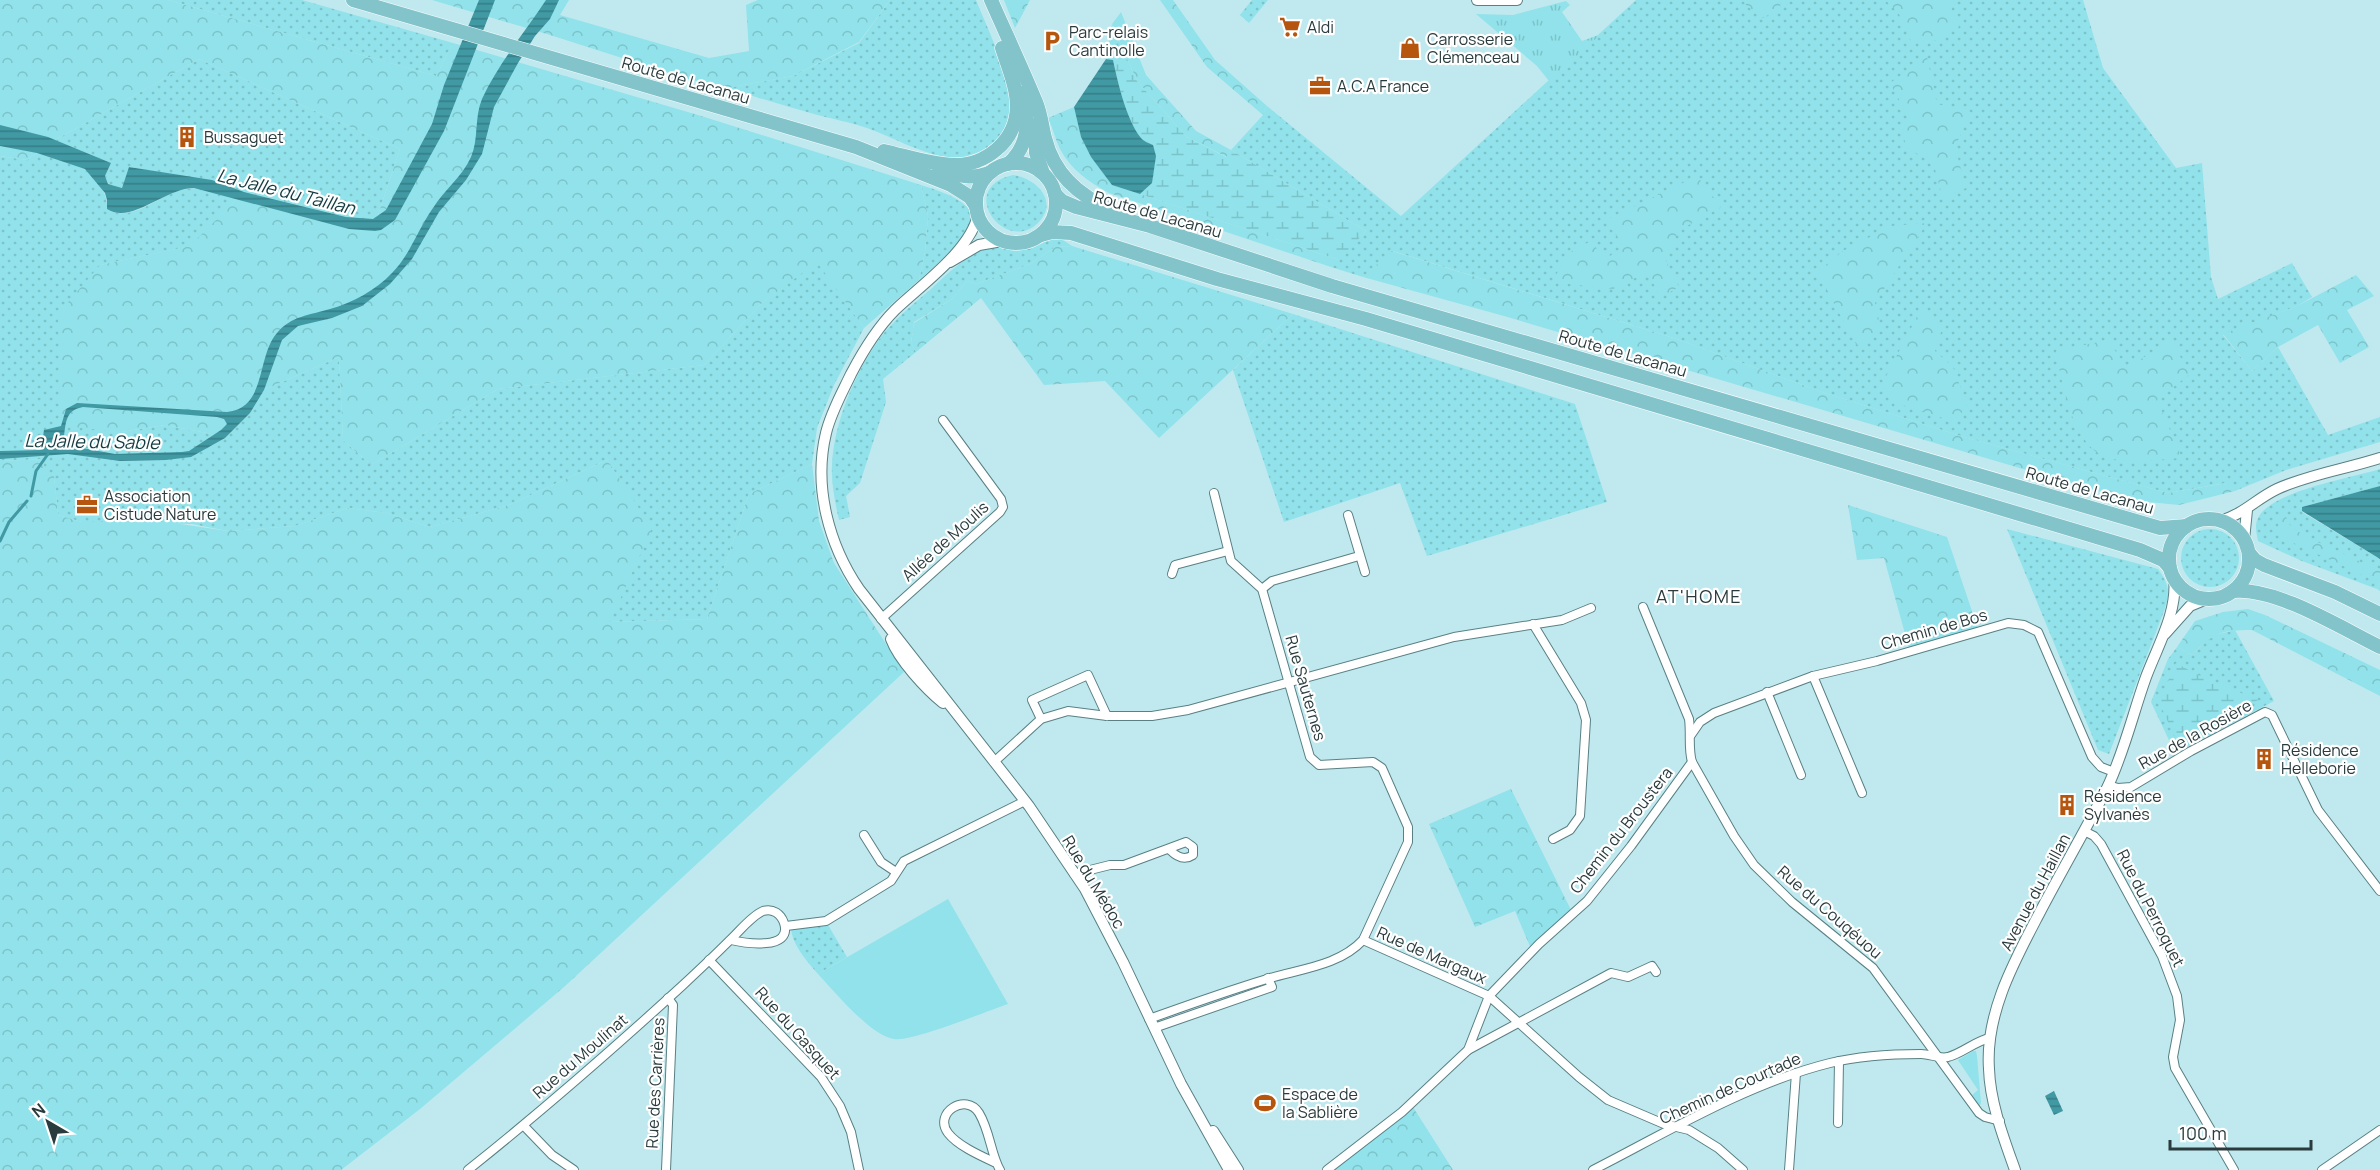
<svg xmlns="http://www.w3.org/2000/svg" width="2380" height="1170" viewBox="0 0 2380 1170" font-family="Manrope,sans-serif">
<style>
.grass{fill:url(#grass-dots)}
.forest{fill:url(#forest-crowns)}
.wetland{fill:url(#wetland-marsh)}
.park{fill:url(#park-tufts)}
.garden{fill:#91e2ea}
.water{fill:url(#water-rules);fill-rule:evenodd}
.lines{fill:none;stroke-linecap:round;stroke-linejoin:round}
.stream{stroke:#4099a3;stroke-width:3}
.minor-casing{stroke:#598084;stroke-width:10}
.tertiary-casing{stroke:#598084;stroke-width:12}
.primary-casing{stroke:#fff;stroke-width:15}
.minor{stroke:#fff;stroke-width:8}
.tertiary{stroke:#fff;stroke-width:10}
.primary{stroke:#83c4cb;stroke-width:14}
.labels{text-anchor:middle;stroke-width:4.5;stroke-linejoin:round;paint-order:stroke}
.poi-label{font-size:16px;fill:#2a3b3d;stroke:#fff;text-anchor:start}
.street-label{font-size:16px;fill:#2a3b3d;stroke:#fff}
.water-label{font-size:18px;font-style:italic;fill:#123c40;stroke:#fff}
.neighbourhood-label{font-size:18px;letter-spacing:1.5px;fill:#2a3b3d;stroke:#fff}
</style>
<defs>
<pattern id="grass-dots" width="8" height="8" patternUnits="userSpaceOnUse" patternTransform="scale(1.5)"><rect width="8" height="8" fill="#91e2ea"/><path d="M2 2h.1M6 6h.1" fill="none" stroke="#7dc3ca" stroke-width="1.8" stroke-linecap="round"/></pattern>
<pattern id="forest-crowns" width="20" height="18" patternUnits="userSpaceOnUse" patternTransform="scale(1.5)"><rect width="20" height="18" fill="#91e2ea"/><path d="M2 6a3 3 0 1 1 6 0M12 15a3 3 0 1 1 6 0" fill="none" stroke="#7dc3ca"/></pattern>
<pattern id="wetland-marsh" width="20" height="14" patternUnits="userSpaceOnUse" patternTransform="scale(1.5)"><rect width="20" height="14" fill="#91e2ea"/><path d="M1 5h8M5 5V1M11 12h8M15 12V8" fill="none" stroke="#7dc3ca"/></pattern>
<pattern id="park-tufts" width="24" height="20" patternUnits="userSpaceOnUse" patternTransform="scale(1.5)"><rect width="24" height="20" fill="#91e2ea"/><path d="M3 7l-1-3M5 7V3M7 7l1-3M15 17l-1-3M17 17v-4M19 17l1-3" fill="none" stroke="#7dc3ca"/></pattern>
<pattern id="water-rules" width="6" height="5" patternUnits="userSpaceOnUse" patternTransform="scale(1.5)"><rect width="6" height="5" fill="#4099a3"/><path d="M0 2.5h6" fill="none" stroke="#367e86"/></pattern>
</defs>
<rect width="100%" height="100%" fill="#bfe9ee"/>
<!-- grass -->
<g class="grass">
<path d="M168 0H302L453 43 436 76Z"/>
<path d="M890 0H976C987 28 1017 88 1009 116 1007 125 1002 133 997 141 987 155 969 160 953 158 923 155 895 138 867 128 850 122 832 119 814 114 785 106 756 97 727 88L793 76 859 43Z"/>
<path d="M1252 0H1268L1249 23 1240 15Z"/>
<path d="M1636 0H2083L2103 68 2176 168 2202 163 2211 277 2218 299 2292 263 2312 297 2299 305 2223 335 2252 371 2278 347 2328 435 2380 417V442L2286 470 2235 491 2226 483 2168 493 1964 437 1822 392 1677 339 1393 251 1363 277 1331 267 1366 231 1231 150 1263 115 1267 106 1401 216Z"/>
<path d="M199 59 400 149 377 218 368 220 354 219 244 192 216 182 130 167 122 188 108 184 105 176 111 163 55 140Z"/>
<path d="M37 153C51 158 71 160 84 168 96 176 109 195 107 209 131 225 162 192 186 189 202 186 222 194 237 199L191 246 100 265 121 432 165 425 207 433 225 438 250 413 264 390 339 357 343 440 371 465 498 389 704 365 762 303 817 261 864 328 834 385 817 428 812 464 749 494 707 619 609 622 651 528 607 460 509 505 430 527 386 513 348 508 295 526 228 531 192 524 82 522 58 515 54 477 44 476V459L0 461V156L27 160Z"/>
<path d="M1013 175C1035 178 1060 201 1038 223 1005 255 955 188 1013 175Z"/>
<path d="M921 185C936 190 955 195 967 207 985 227 932 268 919 280L925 252 928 216Z"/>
<path d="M1051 239 1063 240 1072 246 1055 247 1030 264 976 284 967 281 952 299 914 322 911 343 916 352 883 379 886 402 860 483 846 496 850 517 839 520C835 502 831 483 832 465 834 422 855 373 880 338 894 320 913 304 930 290 946 275 964 257 985 249 994 244 1002 249 1011 250 1026 252 1038 246 1051 239Z"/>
<path d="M1293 314 1575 404 1607 502 1427 556 1400 483 1284 522 1233 370Z"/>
<path d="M2380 469V486L2302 507V512L2380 559V583L2377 589 2302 561 2258 541C2257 534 2254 526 2258 518 2271 491 2351 478 2380 469Z"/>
<circle cx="2210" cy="558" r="29"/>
<path d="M2007 529 2158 569C2170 586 2170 592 2164 611L2109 754 2098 750Z"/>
<path d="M2235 630 2274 701 2175 753 2151 702 2168 659 2177 647 2192 655 2211 636Z"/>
<path d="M825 924 828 925 847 957 818 974C807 961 792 945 791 928Z"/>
</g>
<!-- forest -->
<g class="forest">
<path d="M0 0H168L436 76 453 43 698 115 921 185 928 216 925 252 919 280 864 328 817 262 762 303 704 365 498 389 371 465 343 440 339 357 264 390 250 413 225 438 207 433 165 425 121 432 61 426 58 314 100 265 190 246 244 192 354 219 368 220 377 218 400 149 199 59 55 140 27 160 0 156Z"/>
<path d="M432 0H569L560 15 709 58 749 51 746 5 758 0H890L859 42 793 76 727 88 691 80 550 35Z"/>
<path d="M1004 0H1030L1015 28Z"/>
<path d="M1160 0H1173L1215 60 1267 106 1263 115 1207 67Z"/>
<path d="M1743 0H1781L1780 8 1763 18 1746 5Z"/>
<path d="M1885 0H1948L1959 27 1937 40 1911 41 1898 12Z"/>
<path d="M1121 12 1146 75 1196 131 1231 150 1227 157 1187 137 1137 81 1112 24Z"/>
<path d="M1927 57 1937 104 1971 112 1955 147 1966 188 1943 199 1933 162 1908 149 1899 127 1909 118 1890 83Z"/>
<path d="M1074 107 1081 137 1091 157 1113 185 1339 260 1331 267 1109 193C1089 182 1071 170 1060 149 1055 139 1053 128 1048 118Z"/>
<path d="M1697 176 1721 207 1678 231 1666 261 1679 287 1661 297 1647 272 1613 289 1551 282 1572 251 1591 241 1605 259 1624 247 1606 220Z"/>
<path d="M1927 223 1875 303 1881 329 1857 346 1817 272 1843 251 1891 226Z"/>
<path d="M1072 246 1293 314 1159 438 1105 381 1044 385 981 298 916 352 911 343 914 323 952 299 967 281 976 284 1030 264 1055 247Z"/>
<path d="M1392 251 1677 339 1822 392 1964 437 2168 493 2227 483 2235 491 2179 505 2128 500 1504 316 1363 277Z"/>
<path d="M2356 275 2374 296 2347 310 2369 347 2340 363 2318 325 2278 347 2252 371 2223 334 2299 305Z"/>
<path d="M1922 307 1942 329 1935 351 1953 367 1967 405 1955 422 1890 401 1883 382Z"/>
<path d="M2108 340 2127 368 2171 340 2190 374 2157 400 2182 458C2162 459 2127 464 2108 458 2072 446 2062 383 2056 351Z"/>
<path d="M44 459V475L54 476 58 515 82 522 153 520 228 531 295 526 348 508 386 513 430 527 509 505 607 460 652 528 610 622 707 619 749 494 812 464 819 521 834 563 904 672 564 987 420 1109 341 1170H0V461Z"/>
<path d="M1848 505 1947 537 1978 629 1909 648 1884 558 1857 560Z"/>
<path d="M2284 513 2291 527 2307 537 2380 571V591L2377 589 2380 583 2287 540C2280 531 2276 525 2278 514Z"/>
<path d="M2248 609 2265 615 2380 670V696L2252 630C2220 630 2214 633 2192 655L2177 647 2195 621 2223 612Z"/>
<path d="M1511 789 1572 912 1532 951 1515 911 1475 927 1429 824Z"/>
<path d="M1413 1107 1453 1170H1333Z"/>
</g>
<!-- wetland -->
<g class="wetland">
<path d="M1112 24 1137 81 1187 137 1226 157 1231 150 1366 231 1339 260 1140 194 1152 183 1153 145C1149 143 1143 141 1141 138 1126 119 1118 83 1113 60L1106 59Z"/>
<path d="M2176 663 2196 674 2258 700 2178 744 2159 702Z"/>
</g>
<!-- park -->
<path class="park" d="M1566 1 1570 5 1562 12 1582 41 1601 34 1549 81 1537 66 1476 14 1513 15Z"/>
<!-- garden -->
<g class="garden">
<path d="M948 899 1008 1004C987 1011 912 1042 894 1039 871 1036 834 991 818 974Z"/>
<path d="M1973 1051H1976L1977 1056 1981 1103 1979 1107 1971 1096 1978 1090 1958 1060Z"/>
</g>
<!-- water -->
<g class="water">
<path d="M479 0H495L444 131 395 220 381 230 375 231 349 229 194 188C165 188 131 225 107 209V200L105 193 85 169 37 153 0 146V125L48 137 111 163 105 176 108 184 122 188 129 167 212 180 244 192 346 217 373 219 386 210 432 124 444 85Z"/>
<path d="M546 0H559L550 19 535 36 518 63 494 107 482 154 466 180 439 212 412 259 390 284 362 306 332 318 298 326 282 340 264 390 250 413 225 438 191 457 166 460 120 461 68 454 0 459V451L41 450 44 430 61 426 66 409 77 403 227 412C267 408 256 357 277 333 291 316 310 315 330 309 352 303 376 290 392 273 410 255 418 229 433 208 444 190 462 177 471 157 479 139 474 118 482 99 498 64 525 32 546 0ZM83 407 217 417 224 419 227 424 221 430 189 451 182 452 115 454 82 448 64 436C66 421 66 410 83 407Z"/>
<path d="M1106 59 1113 60C1118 83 1126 119 1141 138 1143 141 1149 143 1153 145L1156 156 1152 183 1140 194 1112 185 1091 157 1081 137 1074 107Z"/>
<path d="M2380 486V559L2302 511V507Z"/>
<path d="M2054 1091 2063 1111 2054 1115 2045 1096Z"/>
</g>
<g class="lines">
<!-- stream -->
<g class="stream">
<path d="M31 496 36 471 48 454"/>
<path d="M0 541 9 522 27 501"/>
</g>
<defs>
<g id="minor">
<path d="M1348 515 1365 572"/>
<path d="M1172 574 1175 565 1228 551"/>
<path d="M1262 589 1272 581 1359 556"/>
<path d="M1643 607 1689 719C1691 734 1688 748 1692 762L1734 836 1754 865 1792 902 1873 968 1979 1113 1985 1117 2000 1121"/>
<path d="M881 619 1000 512 1003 507 1001 499 943 420"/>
<path d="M1533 624 1581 703 1586 720 1580 816 1570 830 1553 839"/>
<path d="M1813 676 1862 793"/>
<path d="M1767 692 1801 775"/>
<path d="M1041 719 1032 700 1088 675 1107 716"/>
<path d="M1691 735 1700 722 1714 713 1813 676 1877 661 2008 623 2024 625 2038 632 2092 757 2101 767 2114 772"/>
<path d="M994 762 1041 719 1068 711 1107 716H1152L1188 710 1454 637 1562 620 1591 608"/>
<path d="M2108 785 2118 788 2131 787 2191 751 2265 712 2272 715 2318 810 2380 891"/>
<path d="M2084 831 2094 836 2101 844 2162 956 2177 996 2180 1020 2173 1057 2175 1068 2234 1170"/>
<path d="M864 835 881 862 896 872"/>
<path d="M1074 874 1110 865H1124L1186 842 1193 847V855C1184 861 1177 857 1170 850"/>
<path d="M786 926 826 921 891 881 904 861 1025 801"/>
<path d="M1363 940 1489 996 1579 1077 1608 1100 1664 1124 1689 1130 1718 1148 1743 1170"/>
<path d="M709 960 821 1077 840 1106 851 1132 859 1170"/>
<path d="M1149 1019C1188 1005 1227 991 1267 979 1299 969 1339 966 1363 940L1408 842V827L1382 768 1373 762 1319 765 1310 757 1262 589 1231 561 1214 493"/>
<path d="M1154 1028 1272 987 1268 978"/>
<path d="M1468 1050 1611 973 1628 977 1652 966 1656 972"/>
<path d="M1838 1123 1839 1061"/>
<path d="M524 1126 552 1155 574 1170"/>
<path d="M996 1163C981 1156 958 1146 948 1133 933 1113 966 1092 979 1113 990 1131 991 1155 1000 1170"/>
<path d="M468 1170C542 1111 613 1049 683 985 698 971 714 956 729 941 739 932 751 916 763 911 773 908 781 914 784 923 793 951 744 943 731 940"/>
<path d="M666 1170 673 1005 668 998"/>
<path d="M1327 1170 1402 1112 1468 1050 1489 996 1539 944 1587 901 1631 846 1692 762"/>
<path d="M1593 1170C1667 1132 1749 1083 1830 1063 1859 1056 1892 1054 1921 1054 1930 1054 1939 1059 1948 1057 1963 1053 1975 1041 1990 1038"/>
<path d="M1789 1170 1796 1073"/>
<path d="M2322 1170 2380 1130"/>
</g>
<g id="tertiary">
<path d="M1477 0H1517"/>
<path d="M978 215C970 251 921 285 895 310 876 329 863 351 851 374 842 393 831 412 826 433 813 487 829 545 859 589L1029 806 1085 889 1123 962 1181 1084 1229 1170"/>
<path d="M950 262 979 245 1002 241"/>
<path d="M2220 521C2244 514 2256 499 2277 489 2310 474 2346 469 2380 458"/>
<path d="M2244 540 2247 510"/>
<path d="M2165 634 2190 606 2207 599"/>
<path d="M891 639C899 660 925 688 943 703"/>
<path d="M1213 1131 1238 1170"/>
<path d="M2015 1170C2004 1139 1990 1103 1989 1069 1985 1013 2015 960 2040 912 2062 870 2086 829 2107 788 2124 753 2133 713 2146 677 2158 645 2178 612 2174 577"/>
</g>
<g id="primary">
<path d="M353 0 856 147 951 185 970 197 976 206"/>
<path d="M991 0C1006 34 1022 68 1036 102 1041 114 1042 126 1045 138 1054 174 1080 197 1113 210"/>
<path d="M1036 125V153L1043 173"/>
<path d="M884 151C906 156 930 164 952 165 985 166 1016 142 1017 107 1017 87 1008 67 1002 48"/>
<circle cx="1016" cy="203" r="40"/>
<path d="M1008 164C1030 145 1030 119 1022 93"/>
<path d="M939 170C958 175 970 180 989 173"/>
<path d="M1055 194 1062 201 1076 207 1150 226 1332 286 2160 528 2187 526"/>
<path d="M1041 235 1052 232 1071 233 1217 279 1366 319 2140 550 2163 560 2170 568"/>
<circle cx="2209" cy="559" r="40"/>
<path d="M2249 553 2255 560 2264 565 2335 592 2380 614"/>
<path d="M2233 591C2276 587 2341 628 2380 647"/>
</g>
</defs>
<!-- minor casing -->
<use href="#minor" class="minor-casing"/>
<!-- tertiary casing -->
<use href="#tertiary" class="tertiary-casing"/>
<!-- primary casing -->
<use href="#primary" class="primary-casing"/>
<!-- minor -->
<use href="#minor" class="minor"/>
<!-- tertiary -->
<use href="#tertiary" class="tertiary"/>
<!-- primary -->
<use href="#primary" class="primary"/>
</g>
<!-- icons -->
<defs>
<symbol id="supermarket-bare" viewBox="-9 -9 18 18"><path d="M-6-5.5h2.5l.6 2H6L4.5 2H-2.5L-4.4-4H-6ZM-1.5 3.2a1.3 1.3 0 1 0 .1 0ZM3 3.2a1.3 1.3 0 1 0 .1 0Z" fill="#b5550e" stroke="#fff" stroke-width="2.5" paint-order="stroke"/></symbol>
<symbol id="parking-bare" viewBox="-9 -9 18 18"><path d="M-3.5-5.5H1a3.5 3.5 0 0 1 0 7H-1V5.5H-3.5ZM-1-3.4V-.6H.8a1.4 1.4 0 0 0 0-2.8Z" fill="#b5550e" stroke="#fff" stroke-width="2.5" paint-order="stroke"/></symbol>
<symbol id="shop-bare" viewBox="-9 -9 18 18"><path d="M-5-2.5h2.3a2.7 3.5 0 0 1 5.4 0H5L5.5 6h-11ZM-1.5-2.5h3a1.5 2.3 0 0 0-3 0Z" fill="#b5550e" stroke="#fff" stroke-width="2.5" paint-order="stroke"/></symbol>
<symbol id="office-bare" viewBox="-9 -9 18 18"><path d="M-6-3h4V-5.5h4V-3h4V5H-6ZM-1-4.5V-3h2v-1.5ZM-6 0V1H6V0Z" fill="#b5550e" stroke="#fff" stroke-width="2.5" paint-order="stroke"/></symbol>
<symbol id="building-bare" viewBox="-9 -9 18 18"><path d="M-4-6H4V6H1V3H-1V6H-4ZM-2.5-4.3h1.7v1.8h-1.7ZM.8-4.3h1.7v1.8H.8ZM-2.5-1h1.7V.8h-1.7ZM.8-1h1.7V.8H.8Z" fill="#b5550e" stroke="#fff" stroke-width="2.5" paint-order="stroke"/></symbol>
<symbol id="stadium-bare" viewBox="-9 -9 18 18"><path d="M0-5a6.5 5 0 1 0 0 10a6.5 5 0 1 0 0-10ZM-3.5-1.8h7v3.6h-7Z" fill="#b5550e" stroke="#fff" stroke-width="2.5" paint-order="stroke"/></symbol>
</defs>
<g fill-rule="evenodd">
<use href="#supermarket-bare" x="1275" y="12" width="30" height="30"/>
<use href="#parking-bare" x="1037" y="26" width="30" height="30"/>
<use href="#shop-bare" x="1395" y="33" width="30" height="30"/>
<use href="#office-bare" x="1305" y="71" width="30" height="30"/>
<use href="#building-bare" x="172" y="122" width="30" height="30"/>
<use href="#office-bare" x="72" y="490" width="30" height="30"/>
<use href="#building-bare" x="2249" y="744" width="30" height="30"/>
<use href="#building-bare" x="2052" y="790" width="30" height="30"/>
<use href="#stadium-bare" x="1250" y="1088" width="30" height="30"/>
</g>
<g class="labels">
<!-- poi labels -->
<g class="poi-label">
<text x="1307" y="33">Aldi</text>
<text x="1069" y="38">Parc-relais<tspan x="1069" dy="18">Cantinolle</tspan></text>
<text x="1427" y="45">Carrosserie<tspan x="1427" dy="18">Clémenceau</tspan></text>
<text x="1337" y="92">A.C.A France</text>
<text x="204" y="143">Bussaguet</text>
<text x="104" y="502">Association<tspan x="104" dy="18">Cistude Nature</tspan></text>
<text x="2281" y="756">Résidence<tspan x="2281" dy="18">Helleborie</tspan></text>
<text x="2084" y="802">Résidence<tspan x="2084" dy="18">Sylvanès</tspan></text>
<text x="1282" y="1100">Espace de<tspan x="1282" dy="18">la Sablière</tspan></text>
</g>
<!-- street labels -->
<g class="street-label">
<text transform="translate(686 80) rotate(16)" y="6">Route de Lacanau</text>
<text transform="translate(1158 214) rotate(16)" y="6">Route de Lacanau</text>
<text transform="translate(1623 353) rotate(16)" y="6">Route de Lacanau</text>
<text transform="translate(2090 490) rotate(16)" y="6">Route de Lacanau</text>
<text transform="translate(945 541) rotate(-42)" y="6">Allée de Moulis</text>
<text transform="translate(1934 629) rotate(-16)" y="6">Chemin de Bos</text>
<text transform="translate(1306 688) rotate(74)" y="6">Rue Sauternes</text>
<text transform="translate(2195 734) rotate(-29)" y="6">Rue de la Rosière</text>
<text transform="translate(1621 830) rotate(-52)" y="6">Chemin du Broustera</text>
<text transform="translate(1094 882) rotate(59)" y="6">Rue du Médoc</text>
<text transform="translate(2035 892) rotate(-62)" y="6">Avenue du Haillan</text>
<text transform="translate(2151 908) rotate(63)" y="6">Rue du Perroquet</text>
<text transform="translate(1830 912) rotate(41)" y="6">Rue du Couqéuou</text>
<text transform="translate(1432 955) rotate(24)" y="6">Rue de Margaux</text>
<text transform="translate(798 1033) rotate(48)" y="6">Rue du Gasquet</text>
<text transform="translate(580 1056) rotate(-41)" y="6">Rue du Moulinat</text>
<text transform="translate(655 1083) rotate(-87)" y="6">Rue des Carrières</text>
<text transform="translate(1730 1088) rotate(-24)" y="6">Chemin de Courtade</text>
</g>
<!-- water labels -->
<g class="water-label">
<text transform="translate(286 192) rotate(14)" y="6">La Jalle du Taillan</text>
<text transform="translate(92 442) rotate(1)" y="6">La Jalle du Sable</text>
</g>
<!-- neighbourhood labels -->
<g class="neighbourhood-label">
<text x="1699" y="603">AT'HOME</text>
</g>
</g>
<!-- north arrow -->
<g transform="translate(48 1122) rotate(321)" stroke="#ffffff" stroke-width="4.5" paint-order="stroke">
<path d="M0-4.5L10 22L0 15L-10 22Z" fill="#2a3b3d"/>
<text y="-9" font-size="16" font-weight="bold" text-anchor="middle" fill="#2a3b3d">N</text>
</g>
<!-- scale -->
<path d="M2170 1140v9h141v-9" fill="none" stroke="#2a3b3d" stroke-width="3"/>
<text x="2179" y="1140" font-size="18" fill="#2a3b3d" stroke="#ffffff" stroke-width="4.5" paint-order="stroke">100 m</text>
</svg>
